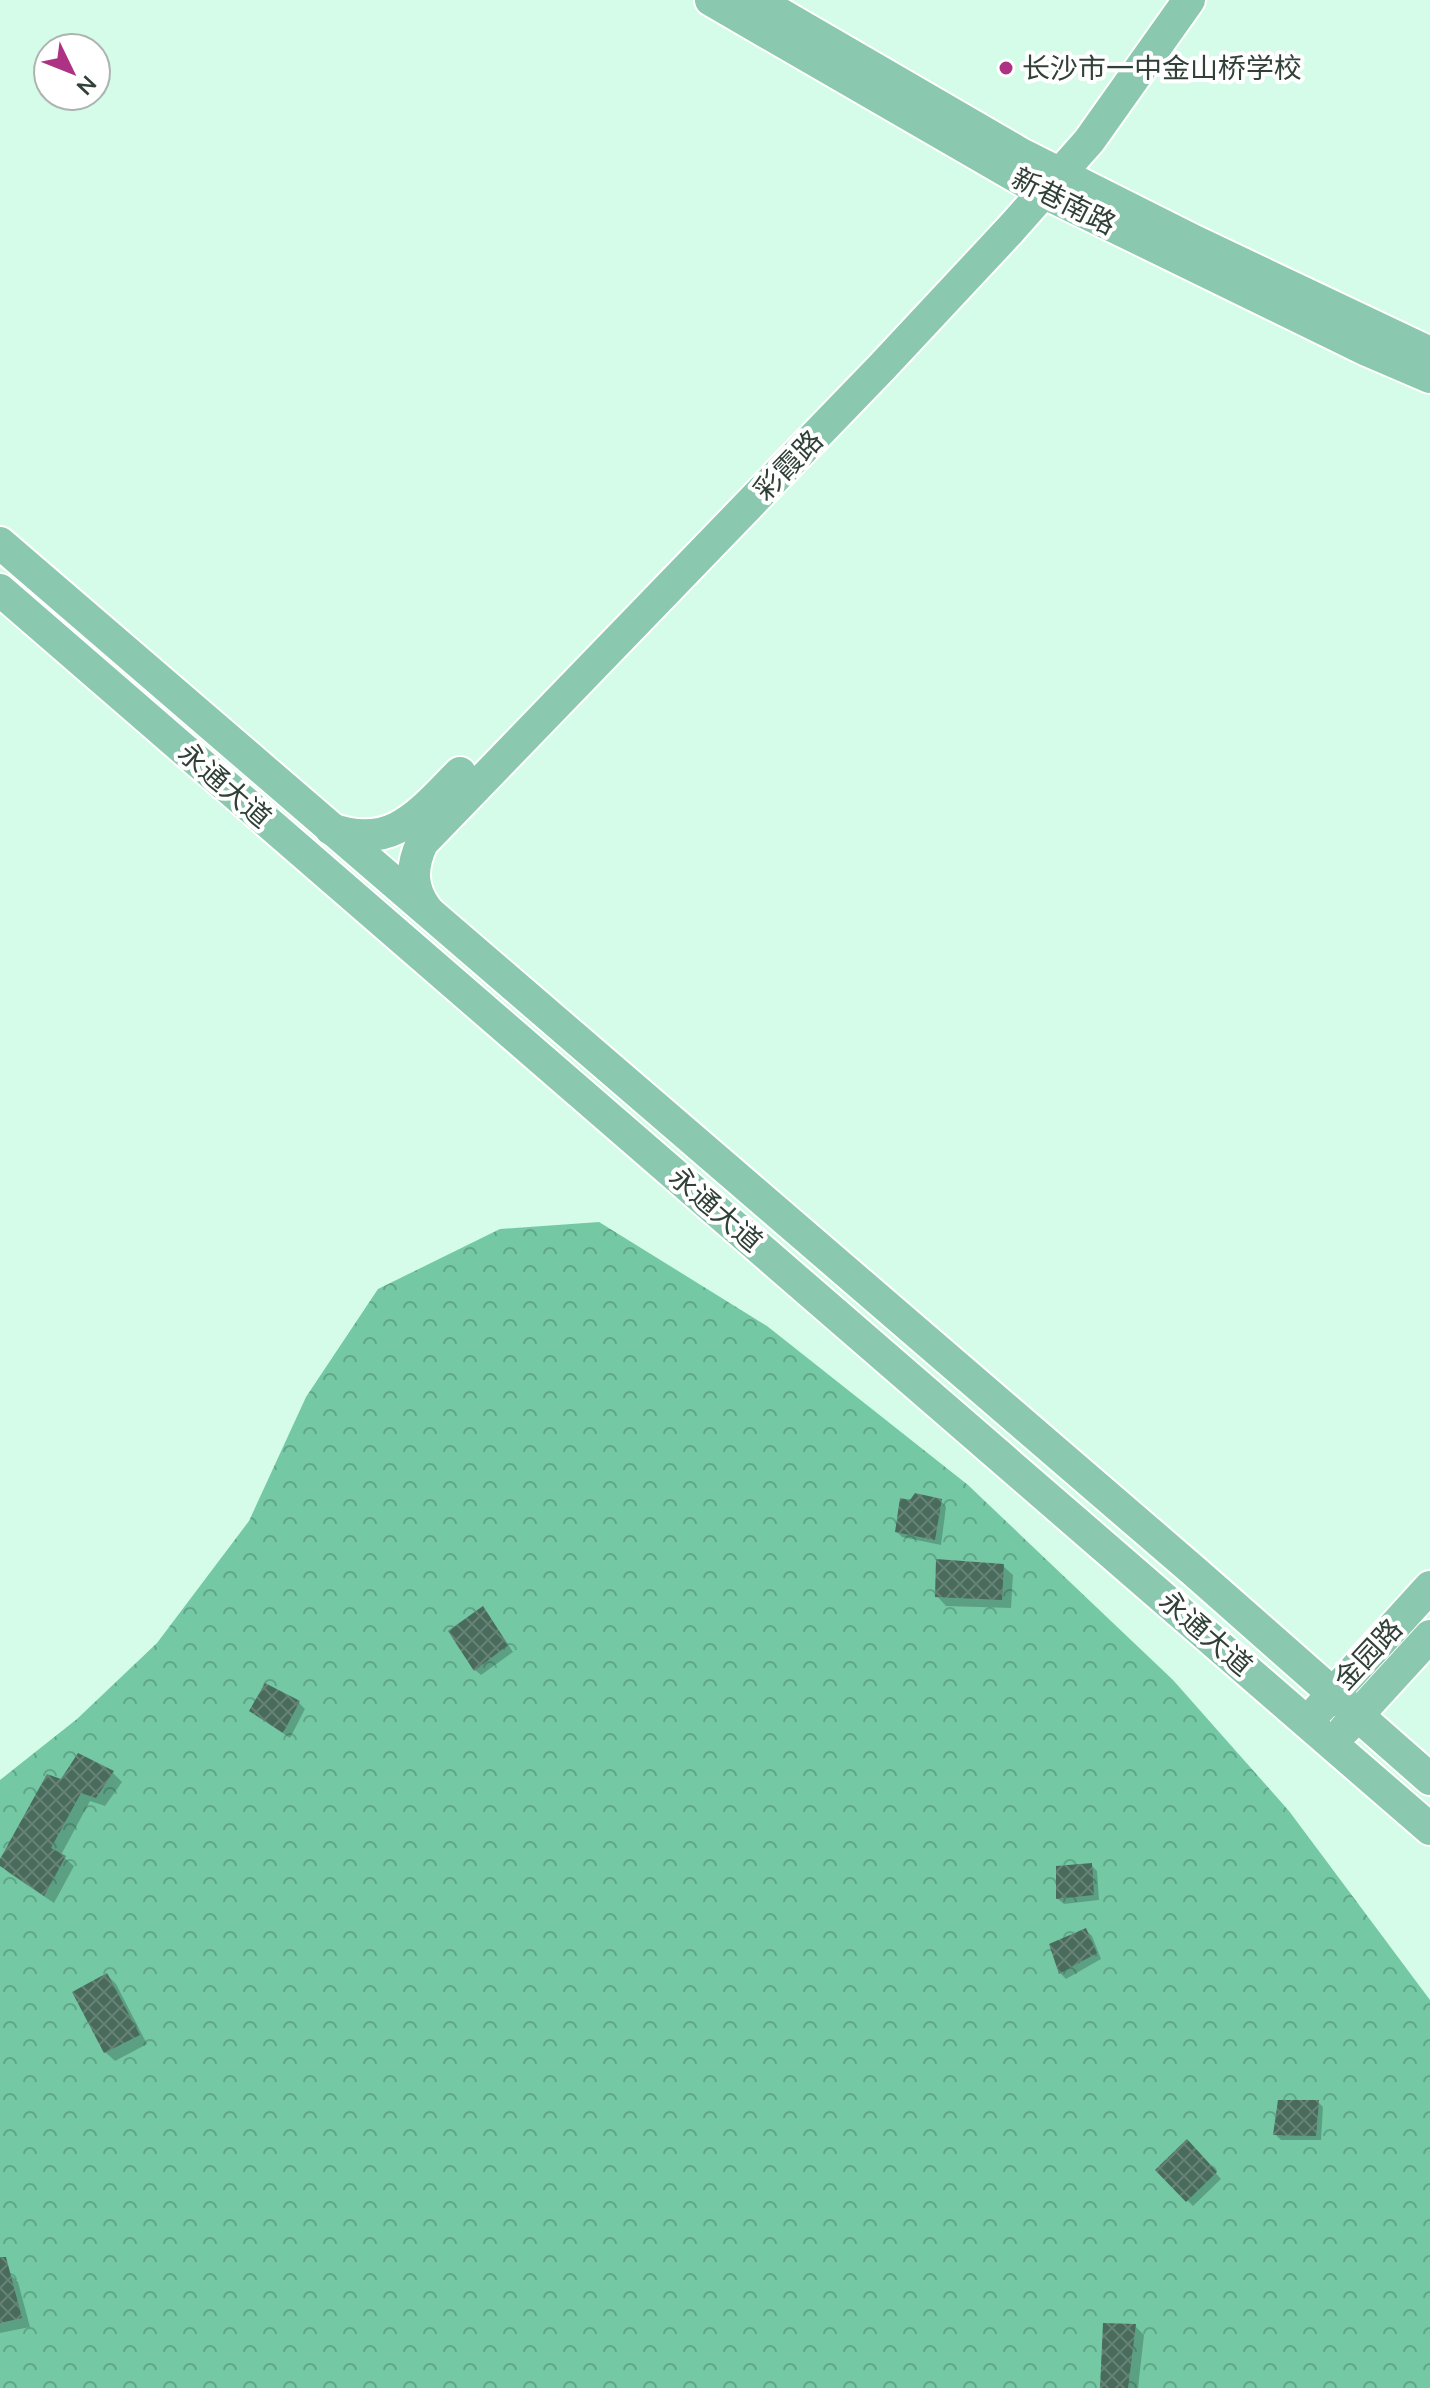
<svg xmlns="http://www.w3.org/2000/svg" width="1430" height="2388" viewBox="0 0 1430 2388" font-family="Mulish,'Noto Sans SC',sans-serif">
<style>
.forest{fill:url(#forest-crowns)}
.shadow{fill:#0003}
.building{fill:url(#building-cross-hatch)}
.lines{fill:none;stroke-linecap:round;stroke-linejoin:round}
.major-casing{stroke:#fff;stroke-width:36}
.major{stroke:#8bc8b0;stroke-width:32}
.poi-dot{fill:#ae3284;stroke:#fff;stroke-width:3}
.labels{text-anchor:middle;stroke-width:8;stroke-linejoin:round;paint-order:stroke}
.poi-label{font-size:28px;fill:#314139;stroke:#fff;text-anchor:start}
.street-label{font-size:28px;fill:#314139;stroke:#fff}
</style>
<defs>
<pattern id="forest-crowns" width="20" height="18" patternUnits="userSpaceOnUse" patternTransform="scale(2)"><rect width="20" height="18" fill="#74c9a4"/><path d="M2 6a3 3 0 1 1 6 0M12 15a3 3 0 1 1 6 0" fill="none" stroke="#60a587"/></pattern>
<pattern id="building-cross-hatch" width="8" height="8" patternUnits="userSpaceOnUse" patternTransform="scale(2)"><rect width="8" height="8" fill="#496b5c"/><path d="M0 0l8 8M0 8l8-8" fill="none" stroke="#678276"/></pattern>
</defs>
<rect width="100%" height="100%" fill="#d5fce9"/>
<!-- forest -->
<path class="forest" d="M599 1222 767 1326 968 1485 1173 1680 1289 1811 1430 2000V2388H0V1780L77 1719 157 1643 249 1521 306 1397 378 1289 500 1229Z"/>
<!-- shadow -->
<g class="shadow">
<path d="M941 1501 946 1507 941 1545 902 1537 897 1532Z"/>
<path d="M1003 1566 1013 1575 1011 1608 946 1606 937 1596Z"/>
<path d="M488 1614 513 1652 481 1675 475 1670Z"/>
<path d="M266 1686 299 1703 305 1709 290 1738 251 1711Z"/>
<path d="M78 1755 113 1773 122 1782 105 1806 90 1801 61 1855 74 1866 54 1903 9 1873 0 1864Z"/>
<path d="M1091 1865 1097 1871 1099 1900 1064 1904 1058 1899Z"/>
<path d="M1086 1930 1092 1936 1101 1959 1066 1979 1060 1973Z"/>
<path d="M107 1975 116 1984 147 2044 115 2061 105 2052Z"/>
<path d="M1318 2102 1323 2107 1321 2140H1281L1275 2134Z"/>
<path d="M1193 2147 1221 2179 1193 2206 1158 2170Z"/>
<path d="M9 2273 18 2282 30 2327 0 2333V2275Z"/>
<path d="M1135 2326 1144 2335 1138 2388H1089H1102Z"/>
</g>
<!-- building -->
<g class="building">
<path d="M915 1493 942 1499 935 1540 895 1532 900 1498 910 1500Z"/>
<path d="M936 1559 1004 1564 1002 1600 935 1597Z"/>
<path d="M483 1606 508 1645 474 1671 448 1631Z"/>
<path d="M265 1683 300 1701 283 1733 249 1711Z"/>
<path d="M78 1753 114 1771 96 1798 81 1793 51 1848 66 1856 44 1896 0 1866V1859L47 1774 61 1779Z"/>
<path d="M1092 1863 1094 1895 1056 1899V1866Z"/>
<path d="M1086 1928 1097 1953 1059 1974 1049 1944Z"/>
<path d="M107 1973 140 2035 104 2053 72 1992Z"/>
<path d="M1278 2100H1319L1316 2136 1273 2135Z"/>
<path d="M1187 2139 1217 2172 1186 2202 1155 2170Z"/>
<path d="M0 2257H6L22 2318 0 2323Z"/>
<path d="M1103 2323 1136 2324 1128 2388H1100Z"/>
</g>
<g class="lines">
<defs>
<g id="major">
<path d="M711 0 1043 192 1367 350 1430 377"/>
<path d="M756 0 1021 154 1196 242 1430 353"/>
<path d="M0 543 1195 1572 1430 1779"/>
<path d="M0 590 1430 1829"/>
<path d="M331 829C393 851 420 813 460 773"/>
<path d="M427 910C410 888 411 867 422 843L882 367 1010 230 1089 141 1189 0"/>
<path d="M1319 1709 1430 1587"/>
<path d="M1345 1729 1430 1636"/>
</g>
</defs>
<!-- major casing -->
<use href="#major" class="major-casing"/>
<!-- major -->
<use href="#major" class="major"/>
</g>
<!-- markers -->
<circle class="poi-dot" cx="1006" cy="68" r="8"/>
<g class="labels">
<!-- poi labels -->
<g class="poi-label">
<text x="1022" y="78">长沙市一中金山桥学校</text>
</g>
<!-- street labels -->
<g class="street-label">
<text transform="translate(1064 201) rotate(27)" y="10">新巷南路</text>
<text transform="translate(788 465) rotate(-46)" y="10">彩霞路</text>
<text transform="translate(225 785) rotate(41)" y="10">永通大道</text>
<text transform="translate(716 1209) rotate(41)" y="10">永通大道</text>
<text transform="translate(1206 1633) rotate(41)" y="10">永通大道</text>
<text transform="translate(1368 1654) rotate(-47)" y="10">金园路</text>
</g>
</g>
<!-- north arrow -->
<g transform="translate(72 72) rotate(133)"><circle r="38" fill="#ffffff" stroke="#adb3b0" stroke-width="2"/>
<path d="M0-6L14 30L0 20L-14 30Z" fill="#ae3284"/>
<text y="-12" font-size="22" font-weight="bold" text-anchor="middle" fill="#314139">N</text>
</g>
</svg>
